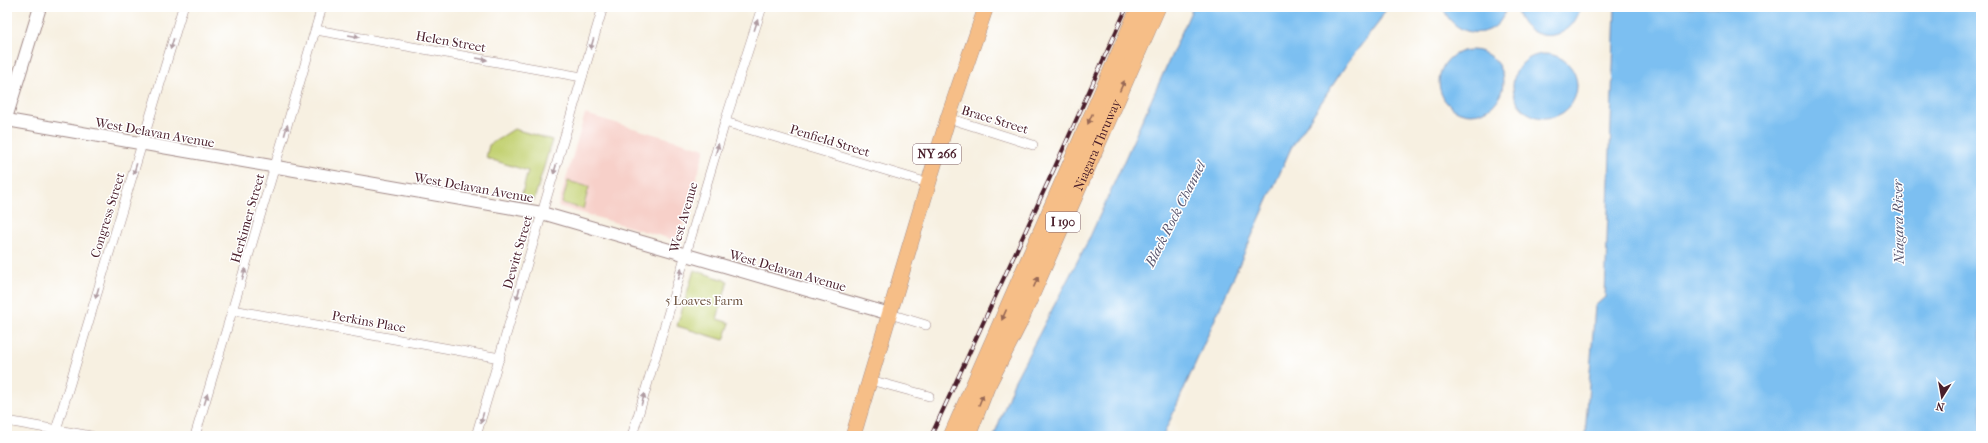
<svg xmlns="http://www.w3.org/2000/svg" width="1988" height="443" viewBox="0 0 1988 443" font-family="'IM FELL French Canon',serif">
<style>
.built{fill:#f7d0c9}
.green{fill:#c3d172;stroke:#86784e}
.water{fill:#7bbff1;stroke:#626f8e}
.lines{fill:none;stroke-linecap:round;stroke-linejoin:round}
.minor-casing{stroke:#a08886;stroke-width:10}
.tertiary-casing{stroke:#a08886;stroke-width:14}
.primary-casing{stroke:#a08886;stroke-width:16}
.motorway-casing{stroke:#a08886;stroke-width:18}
.minor{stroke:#fff;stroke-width:9}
.tertiary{stroke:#fff;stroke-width:12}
.primary{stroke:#f6be87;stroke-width:15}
.motorway{stroke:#f6be87;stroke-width:17}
.rail-casing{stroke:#4a1f2b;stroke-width:4}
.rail{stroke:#fff;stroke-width:2.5;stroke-dasharray:8;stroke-linecap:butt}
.oneway{fill:#ae9aa0}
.oneway2{fill:#976754}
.labels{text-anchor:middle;stroke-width:3;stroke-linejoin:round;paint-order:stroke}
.shield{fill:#fff;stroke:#80626b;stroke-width:1}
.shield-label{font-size:12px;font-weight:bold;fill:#4a1f2b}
.street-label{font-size:13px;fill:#4a1f2b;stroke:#fff}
.park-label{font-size:13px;fill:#6e5440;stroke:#fff}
.water-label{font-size:14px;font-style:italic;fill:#5b5770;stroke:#fff}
</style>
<rect width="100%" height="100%" fill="#fff"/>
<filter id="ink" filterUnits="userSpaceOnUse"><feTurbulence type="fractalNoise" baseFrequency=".025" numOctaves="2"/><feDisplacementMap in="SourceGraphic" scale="8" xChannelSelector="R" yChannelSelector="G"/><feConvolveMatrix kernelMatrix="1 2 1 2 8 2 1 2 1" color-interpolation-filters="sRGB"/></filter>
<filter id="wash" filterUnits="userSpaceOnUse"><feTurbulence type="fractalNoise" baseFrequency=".012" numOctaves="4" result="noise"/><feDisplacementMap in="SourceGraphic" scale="16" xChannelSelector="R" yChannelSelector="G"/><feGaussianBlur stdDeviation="0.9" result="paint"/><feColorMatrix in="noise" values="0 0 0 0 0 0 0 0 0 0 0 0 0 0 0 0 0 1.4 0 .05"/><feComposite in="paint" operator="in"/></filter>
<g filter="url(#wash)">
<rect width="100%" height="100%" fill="#f7f0e1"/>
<!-- built -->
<path class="built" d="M585 114 705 149 678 241 558 206Z"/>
<!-- green -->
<g class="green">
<path d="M514 129 552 140 534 200 521 197 528 171 486 158 489 145Z"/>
<path d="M568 181 589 187 583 209 562 203Z"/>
<path d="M694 270 728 281 717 319 730 323 724 340 677 326Z"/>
</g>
<!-- water -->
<g class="water">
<path d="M1193 7H1387L1379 22 1348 62 1291 148 1163 436H994L1014 382 1089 239Z"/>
<path d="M1443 7H1506C1499 43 1453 39 1443 7Z"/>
<path d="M1516 7H1580C1573 45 1524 45 1516 7Z"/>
<path d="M1615 7H1981V436H1585L1595 306 1605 297Z"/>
<circle cx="1471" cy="82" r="32"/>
<circle cx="1545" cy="86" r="32"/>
</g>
</g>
<g filter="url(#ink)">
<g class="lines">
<defs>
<g id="minor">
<path d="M316 30 582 77"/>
<path d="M948 118 1033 145"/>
<path d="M725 122 928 183"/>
<path d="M233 310 500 358"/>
<path d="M890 314 926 325"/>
<path d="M870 380 929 396"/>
<path d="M7 421 91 436"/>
<path d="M56 430 183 7"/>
<path d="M195 436 322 7"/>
<path d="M476 436 603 7"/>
<path d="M632 436 725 122 762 7"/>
</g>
<g id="tertiary">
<path d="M7 115 40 7"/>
<path d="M7 120 542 213 890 314"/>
</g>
<path id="primary" d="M853 436 948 118 986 7"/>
<g id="motorway">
<path d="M952 436 1140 7"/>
<path id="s1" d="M967 436 986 387 1019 322 1157 7"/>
</g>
</defs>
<!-- minor casing -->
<use href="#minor" class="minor-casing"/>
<!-- tertiary casing -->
<use href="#tertiary" class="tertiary-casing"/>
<!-- primary casing -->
<use href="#primary" class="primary-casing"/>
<!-- motorway casing -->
<use href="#motorway" class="motorway-casing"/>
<!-- minor -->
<use href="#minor" class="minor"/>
<!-- tertiary -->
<use href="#tertiary" class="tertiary"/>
<!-- primary -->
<use href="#primary" class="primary"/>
<!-- motorway -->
<use href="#motorway" class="motorway"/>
<defs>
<path id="rail" d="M931 436 1059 158 1127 7"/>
</defs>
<!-- rail casing -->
<use href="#rail" class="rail-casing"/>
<!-- rail -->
<use href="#rail" class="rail"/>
</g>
<!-- one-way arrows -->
<defs><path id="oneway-solid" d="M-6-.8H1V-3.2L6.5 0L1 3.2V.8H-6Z"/></defs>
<g class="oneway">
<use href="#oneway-solid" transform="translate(756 25) rotate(-72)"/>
<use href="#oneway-solid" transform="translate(354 36) rotate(10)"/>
<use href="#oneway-solid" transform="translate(172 44) rotate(107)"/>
<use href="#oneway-solid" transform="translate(592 44) rotate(106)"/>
<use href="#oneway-solid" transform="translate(482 59) rotate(10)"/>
<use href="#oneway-solid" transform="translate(286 130) rotate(-74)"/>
<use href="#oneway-solid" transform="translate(717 149) rotate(-74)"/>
<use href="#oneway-solid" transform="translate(135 169) rotate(107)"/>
<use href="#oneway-solid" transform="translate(555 169) rotate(106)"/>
<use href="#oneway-solid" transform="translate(244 274) rotate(-74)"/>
<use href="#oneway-solid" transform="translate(680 274) rotate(-74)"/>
<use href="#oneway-solid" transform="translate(97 293) rotate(107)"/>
<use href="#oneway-solid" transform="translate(518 294) rotate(106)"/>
<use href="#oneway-solid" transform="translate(206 399) rotate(-73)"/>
<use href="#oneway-solid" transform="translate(643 399) rotate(-74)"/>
<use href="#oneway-solid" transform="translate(482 418) rotate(106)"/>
</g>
<g class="oneway2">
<use href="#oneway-solid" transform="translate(1122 86) rotate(-66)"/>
<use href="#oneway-solid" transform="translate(1090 119) rotate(114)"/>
<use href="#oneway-solid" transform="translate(1036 282) rotate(-66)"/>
<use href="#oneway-solid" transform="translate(1004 315) rotate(114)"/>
<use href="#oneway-solid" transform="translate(981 400) rotate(-68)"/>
</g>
</g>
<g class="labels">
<!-- shield labels -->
<g class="shield">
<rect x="913" y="144" width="48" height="20" rx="3"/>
<rect x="1046" y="212" width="34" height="20" rx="3"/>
</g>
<g class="shield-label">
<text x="937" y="158">NY 266</text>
<text x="1063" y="226">I 190</text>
</g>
<!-- street labels -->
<g class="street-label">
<text transform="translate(451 41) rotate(10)" y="5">Helen Street</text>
<text transform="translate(995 119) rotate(17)" y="5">Brace Street</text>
<text transform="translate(155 132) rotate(10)" y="5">West Delavan Avenue</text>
<text transform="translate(830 140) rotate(17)" y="5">Penfield Street</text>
<text dy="5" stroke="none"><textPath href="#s1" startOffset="319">Niagara Thruway</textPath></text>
<text transform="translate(474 187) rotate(10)" y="5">West Delavan Avenue</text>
<text transform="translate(107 215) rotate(-73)" y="5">Congress Street</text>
<text transform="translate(683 217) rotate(-74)" y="5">West Avenue</text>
<text transform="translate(247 218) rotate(-74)" y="5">Herkimer Street</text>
<text transform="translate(517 252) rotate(-74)" y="5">Dewitt Street</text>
<text transform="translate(788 270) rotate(16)" y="5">West Delavan Avenue</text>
<text transform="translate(369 321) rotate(10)" y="5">Perkins Place</text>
</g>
<!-- park labels -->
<g class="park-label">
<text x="704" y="305">5 Loaves Farm</text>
</g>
<!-- water labels -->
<g class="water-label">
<text transform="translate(1175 214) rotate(-63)" y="5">Black Rock Channel</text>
<text transform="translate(1898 222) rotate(-91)" y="5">Niagara River</text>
</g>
</g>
<!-- margin -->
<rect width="1988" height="443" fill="none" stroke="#fff" stroke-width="24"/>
<!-- north arrow -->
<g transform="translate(1942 397) rotate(191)" stroke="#ffffff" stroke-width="3" paint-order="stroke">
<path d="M0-3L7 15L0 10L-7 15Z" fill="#4a1f2b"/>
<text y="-6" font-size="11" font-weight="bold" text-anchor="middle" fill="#4a1f2b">N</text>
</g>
</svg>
